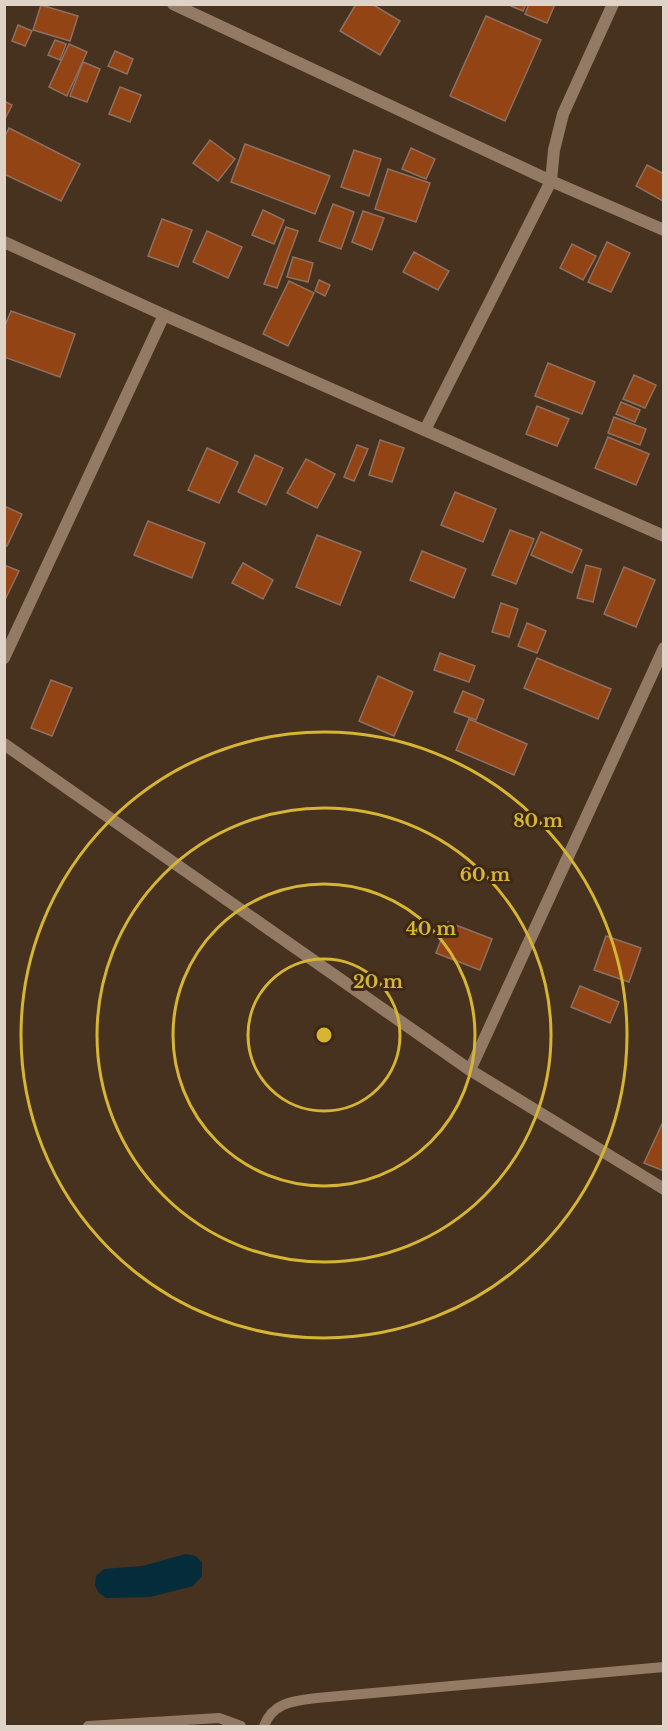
<svg xmlns="http://www.w3.org/2000/svg" width="668" height="1731" viewBox="0 0 668 1731" font-family="'Libre Baskerville',serif">
<style>
.water{fill:#052c3a}
.building{fill:#934414;stroke:#8e7062;stroke-width:1.5}
.lines{fill:none;stroke-linecap:round;stroke-linejoin:round}
.service{stroke:#927a64;stroke-width:10}
.minor{stroke:#927a64;stroke-width:12}
.ring{fill:none;stroke:#d6b534;stroke-width:3}
.centre{fill:#d6b534;stroke:#3c2814;stroke-width:3}
.ring-label{font-size:18px;text-anchor:middle;font-weight:bold;fill:#d6b534;stroke:#3c2814;stroke-width:6;stroke-linejoin:round;paint-order:stroke}
</style>
<rect width="100%" height="100%" fill="#46321e"/>
<!-- water -->
<path class="water" d="M186 1554 196 1556 202 1563V1576L193 1586 150 1597 106 1598 98 1592 95 1585 96 1576 104 1569 142 1566Z"/>
<!-- building -->
<g class="building">
<path d="M356 4H372L400 21 380 55 340 31Z"/>
<path d="M512 4H526L523 11 511 6Z"/>
<path d="M529 4H555L547 23 525 14Z"/>
<path d="M41 5 78 16 70 41 33 30Z"/>
<path d="M486 16 541 40 505 121 450 96Z"/>
<path d="M18 25 32 31 25 46 12 41Z"/>
<path d="M55 40 66 44 60 60 48 55Z"/>
<path d="M69 44 87 52 67 96 49 87Z"/>
<path d="M115 51 133 59 127 74 108 66Z"/>
<path d="M83 62 100 69 87 102 70 96Z"/>
<path d="M120 87 141 95 130 122 109 114Z"/>
<path d="M4 101 12 105 4 121Z"/>
<path d="M9 128 80 164 61 201 4 174V138Z"/>
<path d="M210 140 235 159 218 181 193 163Z"/>
<path d="M245 144 330 176 315 214 231 182Z"/>
<path d="M411 148 435 159 426 179 402 169Z"/>
<path d="M354 150 381 159 369 196 341 187Z"/>
<path d="M647 165 664 174 663 201 636 186Z"/>
<path d="M388 169 430 183 416 222 375 209Z"/>
<path d="M333 204 354 212 341 249 319 241Z"/>
<path d="M263 210 284 220 274 244 252 235Z"/>
<path d="M363 211 384 218 372 250 352 242Z"/>
<path d="M162 219 192 230 178 267 148 256Z"/>
<path d="M286 227 298 231 277 288 264 284Z"/>
<path d="M207 231 242 247 228 278 193 262Z"/>
<path d="M607 242 630 253 611 292 588 282Z"/>
<path d="M572 244 596 256 583 280 560 268Z"/>
<path d="M414 252 449 271 438 290 403 272Z"/>
<path d="M293 257 313 263 308 282 287 277Z"/>
<path d="M319 280 330 285 325 296 315 291Z"/>
<path d="M289 281 314 293 288 346 263 334Z"/>
<path d="M11 311 75 334 60 377 4 357V328Z"/>
<path d="M548 363 595 382 582 414 535 396Z"/>
<path d="M634 375 656 385 645 408 623 399Z"/>
<path d="M621 402 640 410 635 422 616 414Z"/>
<path d="M537 406 569 419 557 446 526 434Z"/>
<path d="M614 417 646 429 640 445 608 433Z"/>
<path d="M608 437 649 454 636 485 595 468Z"/>
<path d="M380 440 404 448 392 482 369 475Z"/>
<path d="M357 445 368 449 354 481 344 477Z"/>
<path d="M207 448 238 462 219 503 188 490Z"/>
<path d="M255 455 283 468 266 505 238 492Z"/>
<path d="M306 459 335 474 317 508 287 493Z"/>
<path d="M455 492 496 509 483 542 441 525Z"/>
<path d="M4 506 22 514 7 546 4 545Z"/>
<path d="M148 521 205 543 192 578 134 555Z"/>
<path d="M510 530 534 539 516 584 492 575Z"/>
<path d="M541 532 582 550 572 573 531 555Z"/>
<path d="M317 535 361 552 340 605 296 587Z"/>
<path d="M422 551 466 569 454 598 410 580Z"/>
<path d="M243 563 273 580 263 599 232 583Z"/>
<path d="M4 565 19 571 4 602Z"/>
<path d="M586 565 601 569 593 602 577 598Z"/>
<path d="M624 567 655 580 636 627 604 614Z"/>
<path d="M501 603 518 609 509 637 492 632Z"/>
<path d="M527 623 546 631 537 653 518 646Z"/>
<path d="M440 653 475 666 469 682 434 670Z"/>
<path d="M537 658 611 689 598 719 524 688Z"/>
<path d="M378 676 413 692 394 736 359 721Z"/>
<path d="M51 680 72 688 52 736 31 728Z"/>
<path d="M463 691 484 700 476 720 454 712Z"/>
<path d="M469 719 527 744 514 775 456 750Z"/>
<path d="M448 922 492 939 480 970 436 953Z"/>
<path d="M606 936 641 948 629 982 594 970Z"/>
<path d="M580 986 619 1002 610 1023 571 1007Z"/>
<path d="M662 1124H664V1171L644 1163Z"/>
</g>
<g class="lines">
<!-- service -->
<g class="service">
<path d="M88 1726 219 1718 241 1726"/>
<path d="M264 1726C273 1702 294 1701 317 1698L664 1667"/>
</g>
<!-- minor -->
<g class="minor">
<path d="M173 4 551 181 664 230"/>
<path d="M4 242 164 315 664 536"/>
<path d="M425 430 551 181 554 150 563 114 613 4"/>
<path d="M4 658 164 315"/>
<path d="M4 744 470 1070 664 1189"/>
<path d="M470 1070 664 648"/>
</g>
</g>
<!-- distance rings -->
<g class="ring">
<circle cx="324" cy="1035" r="76"/>
<circle cx="324" cy="1035" r="151"/>
<circle cx="324" cy="1035" r="227"/>
<circle cx="324" cy="1035" r="303"/>
</g>
<circle cx="324" cy="1035" r="9" class="centre"/>
<g class="ring-label">
<text x="538" y="827">80 m</text>
<text x="485" y="881">60 m</text>
<text x="431" y="935">40 m</text>
<text x="378" y="988">20 m</text>
</g>
<!-- border -->
<rect width="668" height="1731" fill="none" stroke="#dfd2c6" stroke-width="12"/>
</svg>
